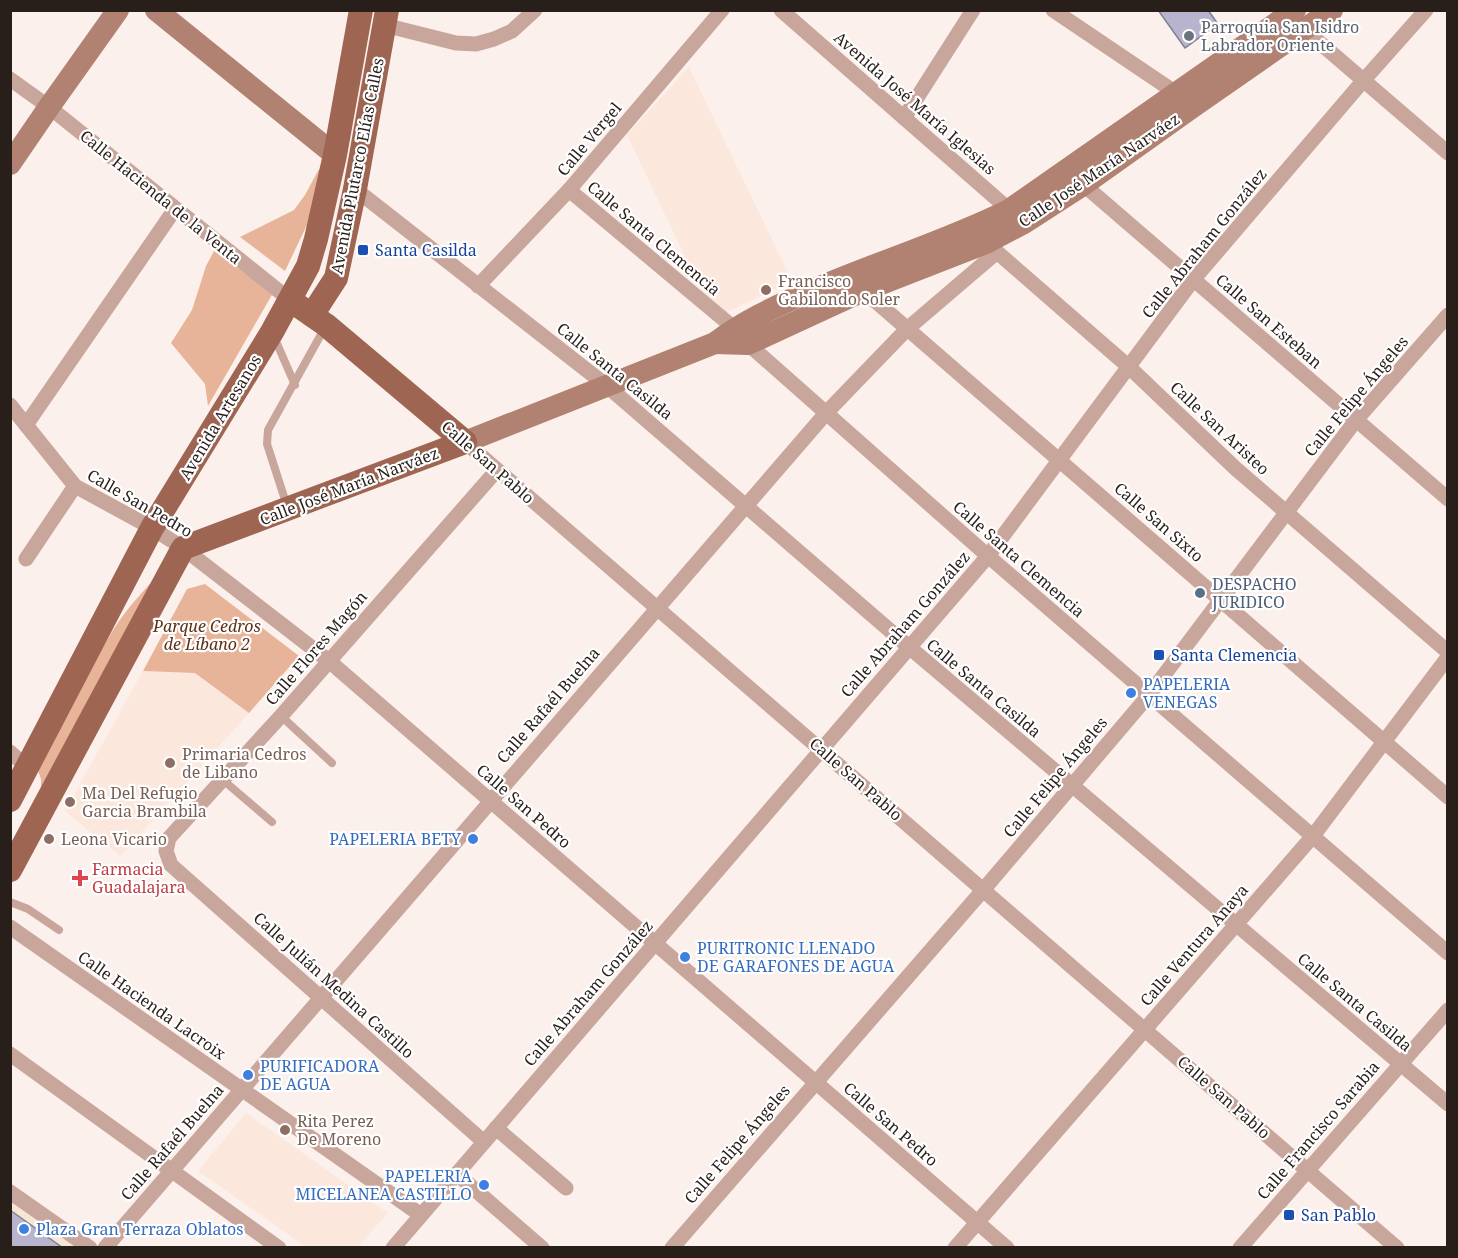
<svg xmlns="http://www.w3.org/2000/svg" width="1458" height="1258" viewBox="0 0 1458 1258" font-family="'Noto Serif',serif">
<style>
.commercial{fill:#f5e7d3}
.built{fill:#fce7dc}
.green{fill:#e7b499}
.building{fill:#b8b4ce;stroke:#817e95;stroke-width:1.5}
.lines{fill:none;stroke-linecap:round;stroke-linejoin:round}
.lane{stroke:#c8a69c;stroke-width:8}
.street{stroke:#c8a69c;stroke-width:15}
.secondary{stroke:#b18171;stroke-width:22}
.primary{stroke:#9f6553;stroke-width:24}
.worship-dot{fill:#6b7280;stroke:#fff;stroke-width:2}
.transit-dot{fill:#1a4fb4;stroke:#fff;stroke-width:2}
.education-dot{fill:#8d6e63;stroke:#fff;stroke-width:2}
.service-dot{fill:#5c6f8a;stroke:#fff;stroke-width:2}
.shop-dot{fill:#3f7fe0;stroke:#fff;stroke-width:2}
.health-dot{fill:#e0444e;stroke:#fff;stroke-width:2}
.labels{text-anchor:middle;stroke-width:4.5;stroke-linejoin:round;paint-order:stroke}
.worship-label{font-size:16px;fill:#5b616d;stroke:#fff;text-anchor:start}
.street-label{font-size:16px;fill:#291f1a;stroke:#fff}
.transit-label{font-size:16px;fill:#164399;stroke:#fff;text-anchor:start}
.education-label{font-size:16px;fill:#785e54;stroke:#fff;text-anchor:start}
.service-label{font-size:16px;fill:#4e5e75;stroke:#fff;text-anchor:start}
.park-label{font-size:16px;font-style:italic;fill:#5c3016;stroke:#fff}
.shop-label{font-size:16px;fill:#366cbe;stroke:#fff;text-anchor:start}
.health-label{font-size:16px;fill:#be3a42;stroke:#fff;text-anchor:start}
</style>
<rect width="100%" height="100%" fill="#fbf0eb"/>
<!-- commercial -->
<path class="commercial" d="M11 1194 86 1247H11Z"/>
<!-- built -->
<g class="built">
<path d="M689 67 792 281 725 313 702 292 627 135Z"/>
<path d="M143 671 195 673 249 713 120 856 65 811Z"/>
<path d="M246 1113 388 1213 358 1247H306L198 1171Z"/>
</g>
<!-- green -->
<g class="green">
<path d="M319 169 324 171 314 210 285 271 240 237 294 210 305 195Z"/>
<path d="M214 251 273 293 208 406 205 384 171 343 192 310 206 266Z"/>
<path d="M163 570 41 789V779L37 768C62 722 86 675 113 630 127 608 145 589 163 570Z"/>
<path d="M205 584 299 656 249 713 195 673 143 671 187 589Z"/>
</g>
<!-- building -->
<g class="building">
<path d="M1158 10H1208L1218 24 1185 48Z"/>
<path d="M10 1210 63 1248H10Z"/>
</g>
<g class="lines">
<!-- lane -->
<g class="lane">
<path d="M275 339 295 385"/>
<path d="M287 506 267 444 268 430 324 329"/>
<path d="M281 716 332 763"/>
<path d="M223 780 272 822"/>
<path d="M10 902 28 909 59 930"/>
</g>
<!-- street -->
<g class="street">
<path d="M781 10 1014 214"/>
<path d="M1053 10 1182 97"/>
<path d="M1298 24 1448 153"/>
<path d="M384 25 456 43 476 44 494 39 512 31 535 10"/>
<path d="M10 79 49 107 290 300"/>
<path d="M904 118 973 10"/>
<path d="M1077 179 1448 499"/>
<path d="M355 189 607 386 909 647 1448 1104"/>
<path d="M569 190 734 328 748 344 988 556 1448 953"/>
<path d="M990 246 1129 367 1235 468 1448 652"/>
<path d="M478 286 569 190 722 10"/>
<path d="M858 286 1448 797"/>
<path d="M10 405 75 486 152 528 183 548 329 661 1007 1248"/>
<path d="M26 425 175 209"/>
<path d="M465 442 1397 1248"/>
<path d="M26 559 75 486"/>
<path d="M10 752 28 768"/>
<path d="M10 927 421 1215"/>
<path d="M10 1054 279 1248"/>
<path d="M496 1128 566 1188"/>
<path d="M484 1142 171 865 166 851 169 838 281 716 497 470"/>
<path d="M457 1174 542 1248"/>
<path d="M10 1192 90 1248"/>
<path d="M105 1248 827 412 907 329 997 252"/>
<path d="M393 1248 988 556 1193 280 1363 81 1426 10"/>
<path d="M672 1248 984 889 1149 695 1356 420 1448 315"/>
<path d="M955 1248 1313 836 1448 657"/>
<path d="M1240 1248 1448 1010"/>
</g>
<!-- secondary -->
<g class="secondary">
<path d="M156 10 335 155"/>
<path d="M10 164 49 107 118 10"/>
<path d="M715 343 748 344 863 291 986 243 1024 223 1083 185 1194 106 1332 10"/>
<path d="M465 442 715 343C743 321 775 307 808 292 874 263 944 242 1009 210L1295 10"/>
</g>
<!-- primary -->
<g class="primary">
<path d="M312 315 336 278 355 189 387 10"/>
<path d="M10 800 152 528 272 332 308 266 316 239 335 155 361 10"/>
<path d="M10 870 183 548 465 442 326 325 290 300"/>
</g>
</g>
<!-- markers -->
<circle class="worship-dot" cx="1189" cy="36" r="6"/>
<g class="transit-dot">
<rect x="357" y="244" width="12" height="12" rx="3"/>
<rect x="1153" y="649" width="12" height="12" rx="3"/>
<rect x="1283" y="1209" width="12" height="12" rx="3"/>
</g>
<g class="education-dot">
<circle cx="766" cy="290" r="6"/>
<circle cx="170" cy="763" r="6"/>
<circle cx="70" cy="802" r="6"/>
<circle cx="49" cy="839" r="6"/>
<circle cx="285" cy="1130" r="6"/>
</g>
<circle class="service-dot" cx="1200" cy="593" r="6"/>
<g class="shop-dot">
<circle cx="1131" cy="693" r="6"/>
<circle cx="473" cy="839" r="6"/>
<circle cx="685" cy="957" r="6"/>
<circle cx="248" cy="1075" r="6"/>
<circle cx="484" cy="1185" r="6"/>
<circle cx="24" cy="1229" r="6"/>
</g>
<path class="health-dot" d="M77 869h6v6h6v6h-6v6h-6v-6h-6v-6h6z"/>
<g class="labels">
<!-- worship labels -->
<g class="worship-label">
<text x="1201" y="33">Parroquia San Isidro<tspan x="1201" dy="18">Labrador Oriente</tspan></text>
</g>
<!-- street labels -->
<g class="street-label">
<text transform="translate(915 103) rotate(41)" y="6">Avenida José María Iglesias</text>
<text transform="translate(589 139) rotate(-50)" y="6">Calle Vergel</text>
<text transform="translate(357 166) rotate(-79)" y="6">Avenida Plutarco Elías Calles</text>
<text transform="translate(1099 170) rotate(-34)" y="6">Calle José María Narváez</text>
<text transform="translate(161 197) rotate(39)" y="6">Calle Hacienda de la Venta</text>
<text transform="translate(654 238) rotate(40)" y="6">Calle Santa Clemencia</text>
<text transform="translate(1204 243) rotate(-51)" y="6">Calle Abraham González</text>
<text transform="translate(1269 321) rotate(41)" y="6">Calle San Esteban</text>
<text transform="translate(615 371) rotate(39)" y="6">Calle Santa Casilda</text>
<text transform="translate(1356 396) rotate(-50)" y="6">Calle Felipe Ángeles</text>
<text transform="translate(220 417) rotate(-59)" y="6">Avenida Artesanos</text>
<text transform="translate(1220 428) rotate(43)" y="6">Calle San Aristeo</text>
<text transform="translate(488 462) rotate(41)" y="6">Calle San Pablo</text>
<text transform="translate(349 486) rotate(-21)" y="6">Calle José María Narváez</text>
<text transform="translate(140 503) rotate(30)" y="6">Calle San Pedro</text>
<text transform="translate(1159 522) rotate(41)" y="6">Calle San Sixto</text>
<text transform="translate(1019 559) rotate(41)" y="6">Calle Santa Clemencia</text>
<text transform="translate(905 624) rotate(-49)" y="6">Calle Abraham González</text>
<text transform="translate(316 648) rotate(-49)" y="6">Calle Flores Magón</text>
<text transform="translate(984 688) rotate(40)" y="6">Calle Santa Casilda</text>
<text transform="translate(548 705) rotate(-49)" y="6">Calle Rafaél Buelna</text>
<text transform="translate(1055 777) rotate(-50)" y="6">Calle Felipe Ángeles</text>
<text transform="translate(856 779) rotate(41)" y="6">Calle San Pablo</text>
<text transform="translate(524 806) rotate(41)" y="6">Calle San Pedro</text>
<text transform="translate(1194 945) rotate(-49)" y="6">Calle Ventura Anaya</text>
<text transform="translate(334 985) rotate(42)" y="6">Calle Julián Medina Castillo</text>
<text transform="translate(588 993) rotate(-49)" y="6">Calle Abraham González</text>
<text transform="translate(1355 1002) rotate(40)" y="6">Calle Santa Casilda</text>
<text transform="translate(152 1005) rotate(35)" y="6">Calle Hacienda Lacroix</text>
<text transform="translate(1224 1097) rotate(41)" y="6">Calle San Pablo</text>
<text transform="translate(891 1124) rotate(41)" y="6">Calle San Pedro</text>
<text transform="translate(1318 1130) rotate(-49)" y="6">Calle Francisco Sarabia</text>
<text transform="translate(172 1142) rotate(-49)" y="6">Calle Rafaél Buelna</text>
<text transform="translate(737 1144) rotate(-49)" y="6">Calle Felipe Ángeles</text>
</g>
<!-- transit labels -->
<g class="transit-label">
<text x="375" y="256">Santa Casilda</text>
<text x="1171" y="661">Santa Clemencia</text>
<text x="1301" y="1221">San Pablo</text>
</g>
<!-- education labels -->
<g class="education-label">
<text x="778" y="287">Francisco<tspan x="778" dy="18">Gabilondo Soler</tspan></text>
<text x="182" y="760">Primaria Cedros<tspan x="182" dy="18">de Libano</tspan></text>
<text x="82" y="799">Ma Del Refugio<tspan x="82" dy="18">Garcia Brambila</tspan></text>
<text x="61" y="845">Leona Vicario</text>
<text x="297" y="1127">Rita Perez<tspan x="297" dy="18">De Moreno</tspan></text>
</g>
<!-- service labels -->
<g class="service-label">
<text x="1212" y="590">DESPACHO<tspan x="1212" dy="18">JURIDICO</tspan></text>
</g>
<!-- park labels -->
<g class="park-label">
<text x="207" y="632">Parque Cedros<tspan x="207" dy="18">de Líbano 2</tspan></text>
</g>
<!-- shop labels -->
<g class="shop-label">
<text x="1143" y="690">PAPELERIA<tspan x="1143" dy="18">VENEGAS</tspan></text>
<text x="461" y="845" text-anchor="end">PAPELERIA BETY</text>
<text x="697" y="954">PURITRONIC LLENADO<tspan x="697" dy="18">DE GARAFONES DE AGUA</tspan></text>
<text x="260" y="1072">PURIFICADORA<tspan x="260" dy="18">DE AGUA</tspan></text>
<text x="472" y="1182" text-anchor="end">PAPELERIA<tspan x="472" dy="18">MICELANEA CASTILLO</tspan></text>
<text x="36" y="1235">Plaza Gran Terraza Oblatos</text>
</g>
<!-- health labels -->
<g class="health-label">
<text x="92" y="875">Farmacia<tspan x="92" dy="18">Guadalajara</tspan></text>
</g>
</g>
<!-- border -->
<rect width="1458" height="1258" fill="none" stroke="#291f1a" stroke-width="24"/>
</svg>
